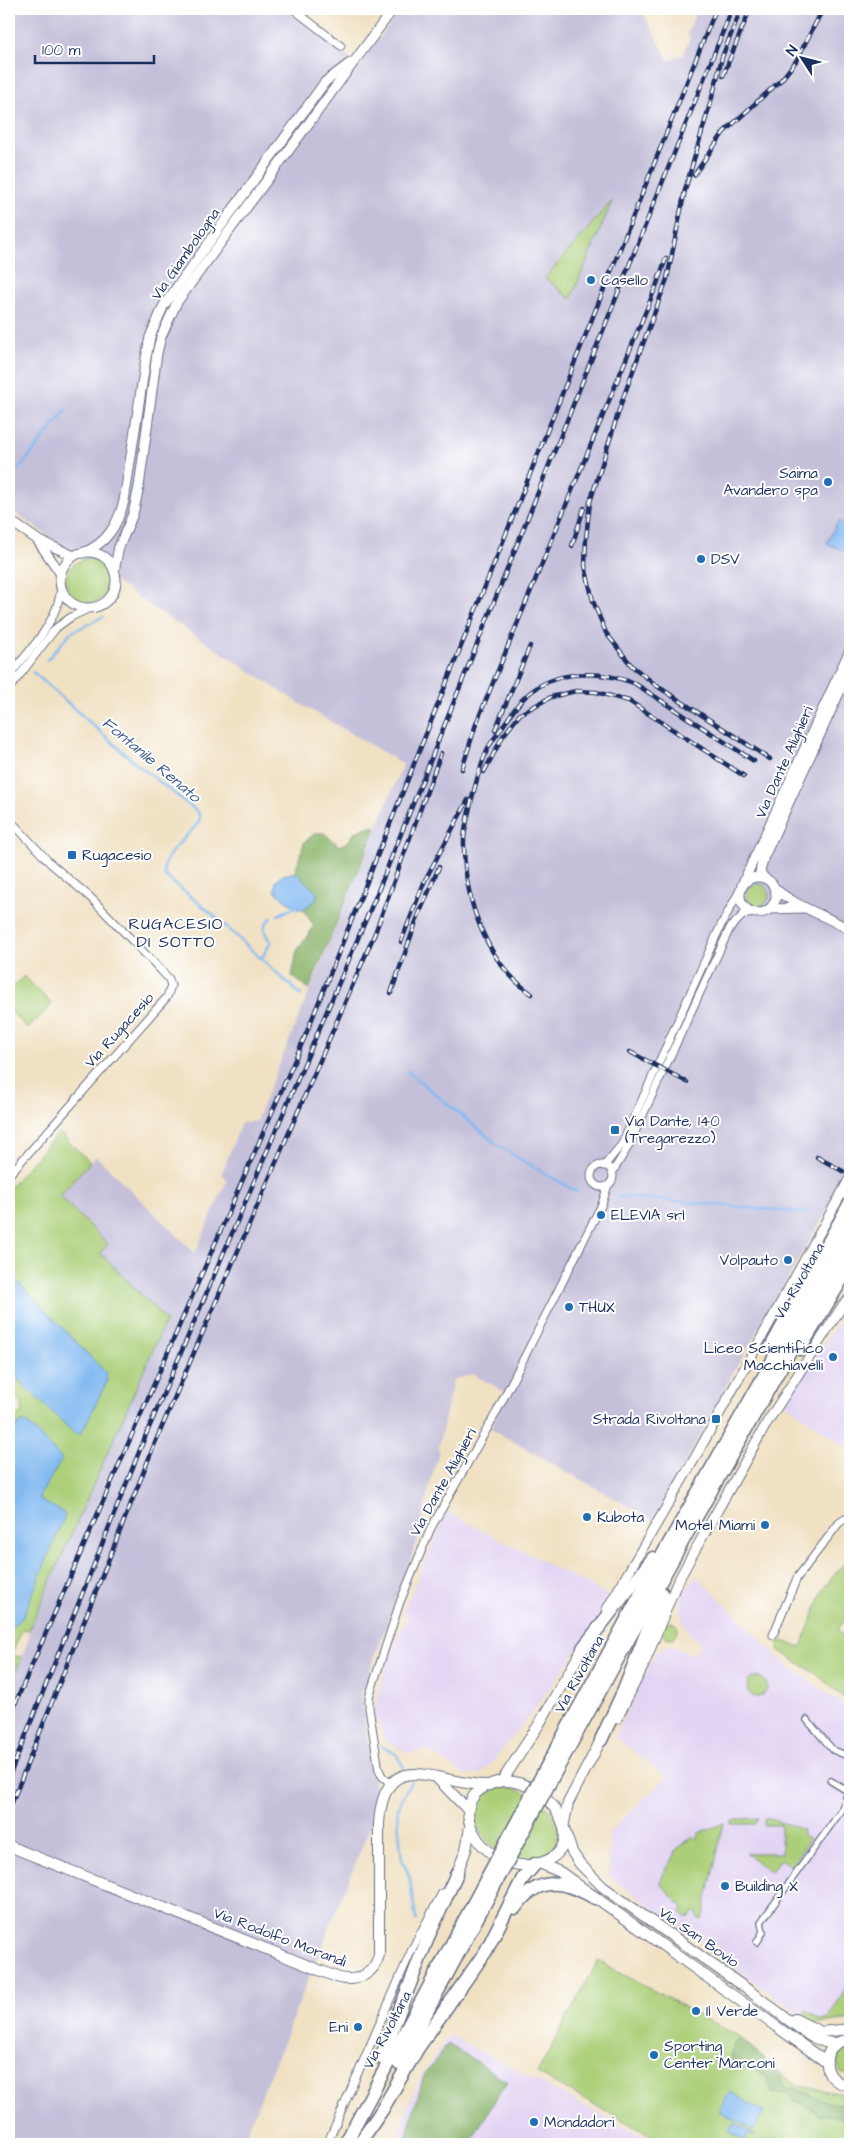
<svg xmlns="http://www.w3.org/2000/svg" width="859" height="2153" viewBox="0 0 859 2153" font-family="'Architects Daughter',sans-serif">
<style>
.built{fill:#e2d4f3}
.industrial{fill:#c5c0da}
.green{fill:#abcf78;stroke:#637f6b}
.forest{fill:#88b268;stroke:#527063}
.water{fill:#82b9f1;stroke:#4e74a8}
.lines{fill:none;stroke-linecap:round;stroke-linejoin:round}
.stream{stroke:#82b9f1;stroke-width:2.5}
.pedestrian-casing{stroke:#666d81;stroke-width:8}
.minor-casing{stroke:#666d81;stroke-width:9}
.tertiary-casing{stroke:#666d81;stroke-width:11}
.secondary-casing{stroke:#666d81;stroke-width:12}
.trunk-casing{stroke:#666d81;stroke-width:15}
.pedestrian{stroke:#fff;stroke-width:5.5}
.minor{stroke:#fff;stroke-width:7}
.tertiary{stroke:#fff;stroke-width:9}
.secondary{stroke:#fff;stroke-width:10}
.trunk{stroke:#fff;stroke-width:12}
.rail-casing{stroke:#1b2f5e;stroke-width:4.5}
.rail{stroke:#fff;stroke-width:2.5;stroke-dasharray:8;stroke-linecap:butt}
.trunk-bridge-casing{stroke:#666d81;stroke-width:15;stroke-linecap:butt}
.trunk-bridge{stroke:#fff;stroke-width:12}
.poi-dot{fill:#1f6fb2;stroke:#fff;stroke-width:2}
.labels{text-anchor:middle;stroke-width:4;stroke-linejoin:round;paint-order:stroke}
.street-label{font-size:15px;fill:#1b2f5e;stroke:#fff}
.poi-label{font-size:15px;fill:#1b2f5e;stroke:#fff;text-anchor:start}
.water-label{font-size:16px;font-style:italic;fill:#3a588a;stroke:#fff}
.neighbourhood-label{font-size:16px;letter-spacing:1px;fill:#1b2f5e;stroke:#fff}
</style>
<rect width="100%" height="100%" fill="#fff"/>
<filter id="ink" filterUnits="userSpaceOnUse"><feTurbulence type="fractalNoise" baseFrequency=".02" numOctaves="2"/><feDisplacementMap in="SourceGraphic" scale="10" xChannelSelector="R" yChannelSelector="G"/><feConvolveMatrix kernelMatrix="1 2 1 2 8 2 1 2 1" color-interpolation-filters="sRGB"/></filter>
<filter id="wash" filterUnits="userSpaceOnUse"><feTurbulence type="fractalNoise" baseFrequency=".0096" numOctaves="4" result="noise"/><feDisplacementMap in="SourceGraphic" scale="20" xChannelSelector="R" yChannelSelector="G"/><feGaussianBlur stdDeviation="1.12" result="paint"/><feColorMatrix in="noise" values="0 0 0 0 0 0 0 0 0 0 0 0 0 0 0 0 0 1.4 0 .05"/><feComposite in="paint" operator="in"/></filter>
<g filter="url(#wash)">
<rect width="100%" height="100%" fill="#f0e1c3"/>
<!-- built -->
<g class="built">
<path d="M850 1309V1450L785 1403 845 1312Z"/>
<path d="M447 1512 615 1599 529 1716 490 1765 479 1775 463 1774 427 1750 409 1753 385 1741 374 1711 385 1669 402 1628 408 1620 403 1611Z"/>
<path d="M696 1575 782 1661 850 1709V2020L814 2024 734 1968 735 1966 731 1963 732 1960 715 1947 713 1949 688 1932 673 1919 665 1917 609 1876V1833L667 1777 615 1737 656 1651 666 1647H674L693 1655 701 1644 691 1635 684 1624 681 1614 682 1595Z"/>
<path d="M450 2035 656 2144H396L405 2112 422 2074Z"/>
</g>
<!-- industrial -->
<path class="industrial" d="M9 9H284L359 65 401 9H641L669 61 679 55 683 56 690 37 687 34 697 9H850V65L846 76 850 80V1171L733 1373 655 1521 491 1429 505 1392 472 1374 453 1380 438 1449 440 1450 430 1483 417 1541 361 1695 376 1794 373 1820 242 2144H9V1688L29 1638V1630L135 1388 100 1252 108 1244 58 1196 96 1156 195 1253 227 1180 222 1173 241 1123 256 1121 403 764 297 702 158 611 9 509Z"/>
<!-- green -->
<g class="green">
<path d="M612 201 571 299 545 278Z"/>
<circle cx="88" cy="581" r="22"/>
<circle cx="758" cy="895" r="11"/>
<path d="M24 976 52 1004 28 1029 9 1010V992Z"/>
<path d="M59 1132 90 1162 59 1196 108 1244 100 1253 166 1320 29 1630 23 1629 9 1659V1423L23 1412 22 1405 9 1391V1188Z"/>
<path d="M850 1556V1607L845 1610 846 1617 838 1630 847 1643 850 1642V1704L818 1675 778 1650 779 1640 801 1647 824 1588Z"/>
<circle cx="670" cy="1630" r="8"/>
<path d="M15 1656 22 1657 9 1688V1671Z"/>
<circle cx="757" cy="1687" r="10"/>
<path d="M502 1787C539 1786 586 1838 540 1856 497 1873 439 1803 502 1787Z"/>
<path d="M758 1818 756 1824H731V1820Z"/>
<path d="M764 1819H771L801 1829 803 1835 810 1839 791 1866 780 1859 771 1872 746 1853H781V1825H764Z"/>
<path d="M724 1823 702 1920 699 1919 697 1913 693 1912 690 1917H685L681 1913 683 1907 672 1897 661 1883C662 1870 674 1863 676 1850L693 1836 698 1839 699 1833Z"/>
<path d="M598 1961 740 2037 784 2077 799 2086 850 2095V2144H666L537 2073Z"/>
<path d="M850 1982V2019L814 2024 806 2019 804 2014 806 2010 821 2020 828 2018Z"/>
<path d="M850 2051V2076L841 2073 837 2062 840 2054Z"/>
</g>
<!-- forest -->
<g class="forest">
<path d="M370 826 376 827 309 989 292 976 297 951 314 926 303 909 308 906 317 896 316 893 295 872 304 843 315 833H324L339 846 348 842 355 832Z"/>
<path d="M738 2040H742L760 2055 770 2068 780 2077 785 2088 796 2089 830 2103 850 2104V2123L840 2118 819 2115 814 2110 792 2099 787 2094 772 2092 765 2076 754 2068C740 2068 736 2074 730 2056L734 2046Z"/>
<path d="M448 2044 507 2081 469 2144H404L424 2075Z"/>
</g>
<!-- water -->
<g class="water">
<path d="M838 521 850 527V554L827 543Z"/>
<path d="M295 872 317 893 315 901 303 909H297L275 891 276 880 283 875Z"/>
<path d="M9 1273 106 1373 107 1381 81 1434H75L9 1371Z"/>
<path d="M22 1422H26L62 1459 39 1497C44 1507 59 1506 65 1515L23 1617 9 1629V1432Z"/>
<path d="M730 2092 764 2112 754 2130 719 2111Z"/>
<path d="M734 2123 755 2134 754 2135 749 2133 745 2141 729 2132Z"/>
</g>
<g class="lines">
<!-- stream -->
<g class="stream">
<path d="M9 474 17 470 24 463 66 410"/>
<path d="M9 652 15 657"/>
<path d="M47 660 70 633 103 617"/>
<path d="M33 672 139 766 198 812 200 817 199 822C190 835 157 858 165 876L211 913 301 995"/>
<path d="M278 915 295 907"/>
<path d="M261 959 271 942C264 933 261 926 271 918"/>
<path d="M407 1071 503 1149 577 1192"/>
<path d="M616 1196 809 1213"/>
<path d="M381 1746 396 1754 404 1768"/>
<path d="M411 1781 397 1809 402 1860 409 1875 416 1920"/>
</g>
</g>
</g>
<g filter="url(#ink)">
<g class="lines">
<defs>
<g id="pedestrian">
<path d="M807 1720 833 1750 850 1757"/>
<path d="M831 1781 849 1792"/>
<path d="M757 1942 763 1932 761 1922 841 1811 850 1787"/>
</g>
<g id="minor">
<path d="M293 9 341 46"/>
<path d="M9 676C30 649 58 623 61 587"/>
<path d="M9 689 56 628 71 617 90 608"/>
<path d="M9 819 50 863 91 898 155 964 169 979 171 986 167 997 9 1175"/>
<circle cx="602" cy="1176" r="11"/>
<path d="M604 1166 622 1144 721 925 740 890"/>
<path d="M612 1173 628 1147 730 928 743 915 753 913"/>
<path d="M773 1635 797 1578 839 1523 845 1519 850 1518"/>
<path d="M391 1784 382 1776 379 1770 369 1708V1697L400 1602 431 1528 496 1413 602 1204 608 1185"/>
<path d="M327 2144 413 1947 442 1893"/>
</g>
<g id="tertiary">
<path d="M9 520 38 540 74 556"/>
<path d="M38 541 61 574"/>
<circle cx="88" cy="580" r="28"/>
<path d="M83 553C107 543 117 526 124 501L146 358 150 337 164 305 325 82 350 63"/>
<path d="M114 571 119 547 133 514 139 487 157 353 161 337 177 302 188 287 393 9"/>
<circle cx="758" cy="895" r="18"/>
<path d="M764 878 760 872 763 859 850 669"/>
<path d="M742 885 850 650"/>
<path d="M774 888C796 907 825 915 850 930"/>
<path d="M769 909 804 908"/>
<path d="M607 1609 692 1463 850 1178"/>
<path d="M617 1719 644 1665 676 1585 690 1559 768 1421 843 1305 850 1298"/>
</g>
<g id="secondary">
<path d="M437 1778 468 1810"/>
<path d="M502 1781C549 1778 597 1850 536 1864 483 1876 433 1794 502 1781Z"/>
<path d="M502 1781 538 1726 583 1648"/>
<path d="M564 1823 568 1803 601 1740"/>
<path d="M565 1832 572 1852 580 1864 603 1887 751 1992 810 2036 825 2042 837 2043"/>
<path d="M9 1846 339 1978C358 1982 374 1974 379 1955V1824C384 1741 440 1787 489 1785"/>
<path d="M539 1863 560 1872 826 2062"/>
<path d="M457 1873 466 1850 470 1827"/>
<path d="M795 2019 821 2032 850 2029"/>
<path d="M850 2040C819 2040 819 2084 850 2085"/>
</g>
<g id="trunk">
<path d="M771 1347 850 1203"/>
<path d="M800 1349 850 1266"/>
<path d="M583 1648 653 1558"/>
<path d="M601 1740 624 1690 662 1593"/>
<path d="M548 1764 651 1575 850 1224"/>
<path d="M557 1769 685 1537 850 1245"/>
<path d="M515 1908C538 1875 563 1880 595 1898"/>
<path d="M381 2058 429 1935 457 1873"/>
<path d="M399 2064 497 1881"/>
<path d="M345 2144 488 1876"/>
<path d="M359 2144 382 2110 418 2048 486 1951 523 1878 535 1864"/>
</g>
</defs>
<!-- pedestrian casing -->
<use href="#pedestrian" class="pedestrian-casing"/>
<!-- minor casing -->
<use href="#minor" class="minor-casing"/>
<!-- tertiary casing -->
<use href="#tertiary" class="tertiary-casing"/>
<!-- secondary casing -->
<use href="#secondary" class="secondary-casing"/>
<!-- trunk casing -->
<use href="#trunk" class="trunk-casing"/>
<!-- pedestrian -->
<use href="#pedestrian" class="pedestrian"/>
<!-- minor -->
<use href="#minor" class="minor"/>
<!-- tertiary -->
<use href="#tertiary" class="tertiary"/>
<!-- secondary -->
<use href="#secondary" class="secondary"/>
<!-- trunk -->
<use href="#trunk" class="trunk"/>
<defs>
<g id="rail">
<path d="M741 9 722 57 715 87 685 190 667 279 623 398 590 502 586 538 585 566 593 601 606 633 632 666 657 686 770 759"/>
<path d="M723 76 750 9"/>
<path d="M694 175 724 132 781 80 796 61 823 9"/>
<path d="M572 546 584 508"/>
<path d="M495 730 530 646"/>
<path d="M462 769 476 724 657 284 666 258"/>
<path d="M484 772 503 736 520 714 551 697 576 691 596 692 629 701 744 776"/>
<path d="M401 942 425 880 468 800"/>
<path d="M391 993 417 919 439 867"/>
<path d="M532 994C484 962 463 894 464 839 465 826 469 812 472 798 476 784 479 769 485 755 488 745 497 735 503 726 510 716 517 704 526 696 556 669 599 670 634 683L754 761"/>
<path d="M630 1052 687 1082"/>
<path d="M817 1157 848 1174"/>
<path d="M9 1718 306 1034 716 9"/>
<path d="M9 1777 145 1437 376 896 732 9"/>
<path d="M9 1810 155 1443 375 933 441 753"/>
</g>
</defs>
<!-- rail casing -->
<use href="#rail" class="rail-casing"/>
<!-- rail -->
<use href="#rail" class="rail"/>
<defs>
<g id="trunk-bridge">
<path d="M488 1876 548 1764"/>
<path d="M497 1881 557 1769"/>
</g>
</defs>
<!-- trunk-bridge casing -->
<use href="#trunk-bridge" class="trunk-bridge-casing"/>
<!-- trunk-bridge -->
<use href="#trunk-bridge" class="trunk-bridge"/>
</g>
</g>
<!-- markers -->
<g class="poi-dot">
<circle cx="591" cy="280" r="5"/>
<circle cx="828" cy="482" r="5"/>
<circle cx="701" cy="559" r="5"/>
<rect x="67" y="850" width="10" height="10" rx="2.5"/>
<rect x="610" y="1125" width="10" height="10" rx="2.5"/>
<circle cx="601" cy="1215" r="5"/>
<circle cx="788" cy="1260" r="5"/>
<circle cx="569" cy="1307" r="5"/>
<circle cx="833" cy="1357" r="5"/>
<rect x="711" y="1414" width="10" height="10" rx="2.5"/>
<circle cx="587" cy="1517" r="5"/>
<circle cx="765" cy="1525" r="5"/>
<circle cx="725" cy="1886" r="5"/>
<circle cx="696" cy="2011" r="5"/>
<circle cx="358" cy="2027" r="5"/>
<circle cx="654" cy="2055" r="5"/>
<circle cx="534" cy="2122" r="5"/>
</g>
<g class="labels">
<!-- street labels -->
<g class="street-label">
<text transform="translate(185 254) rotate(-55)" y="5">Via Giambologna</text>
<text transform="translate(784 762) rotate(-66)" y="5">Via Dante Alighieri</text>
<text transform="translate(119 1030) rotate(-48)" y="5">Via Rugacesio</text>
<text transform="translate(799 1281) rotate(-60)" y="5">Via Rivoltana</text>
<text transform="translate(443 1482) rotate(-61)" y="5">Via Dante Alighieri</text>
<text transform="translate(579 1674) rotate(-61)" y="5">Via Rivoltana</text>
<text transform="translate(280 1937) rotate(21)" y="5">Via Rodolfo Morandi</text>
<text transform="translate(699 1937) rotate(35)" y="5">Via San Bovio</text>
<text transform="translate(387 2030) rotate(-62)" y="5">Via Rivoltana</text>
</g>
<!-- poi labels -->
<g class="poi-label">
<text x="601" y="285">Casello</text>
<text x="818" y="478" text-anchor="end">Saima<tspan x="818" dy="17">Avandero spa</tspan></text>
<text x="711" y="564">DSV</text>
<text x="82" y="860">Rugacesio</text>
<text x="625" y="1126">Via Dante, 140<tspan x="625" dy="17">(Tregarezzo)</tspan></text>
<text x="611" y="1220">ELEVIA srl</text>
<text x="778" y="1265" text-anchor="end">Volpauto</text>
<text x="579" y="1312">THUX</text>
<text x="823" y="1353" text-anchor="end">Liceo Scientifico<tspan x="823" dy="17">Macchiavelli</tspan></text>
<text x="706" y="1424" text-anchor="end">Strada Rivoltana</text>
<text x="597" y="1522">Kubota</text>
<text x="755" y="1530" text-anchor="end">Motel Miami</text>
<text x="735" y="1891">Building X</text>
<text x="706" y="2016">Il Verde</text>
<text x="348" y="2032" text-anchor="end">Eni</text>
<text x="664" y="2051">Sporting<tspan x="664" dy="17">Center Marconi</tspan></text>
<text x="544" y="2127">Mondadori</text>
</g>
<!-- water labels -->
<g class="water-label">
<text transform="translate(152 759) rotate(40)" y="6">Fontanile Renato</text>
</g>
<!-- neighbourhood labels -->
<g class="neighbourhood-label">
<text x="176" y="929">RUGACESIO<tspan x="176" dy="18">DI SOTTO</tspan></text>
</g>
</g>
<!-- margin -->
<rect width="859" height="2153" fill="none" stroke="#fff" stroke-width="30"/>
<!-- north arrow -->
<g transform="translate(802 58) rotate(306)" stroke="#ffffff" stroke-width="4" paint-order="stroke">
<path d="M0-4L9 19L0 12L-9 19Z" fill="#1b2f5e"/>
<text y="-8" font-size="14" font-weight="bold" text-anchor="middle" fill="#1b2f5e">N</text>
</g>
<!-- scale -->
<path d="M35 55v8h119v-8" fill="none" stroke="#1b2f5e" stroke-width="2.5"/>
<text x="42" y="55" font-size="15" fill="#1b2f5e" stroke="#ffffff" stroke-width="4" paint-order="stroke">100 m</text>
</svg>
